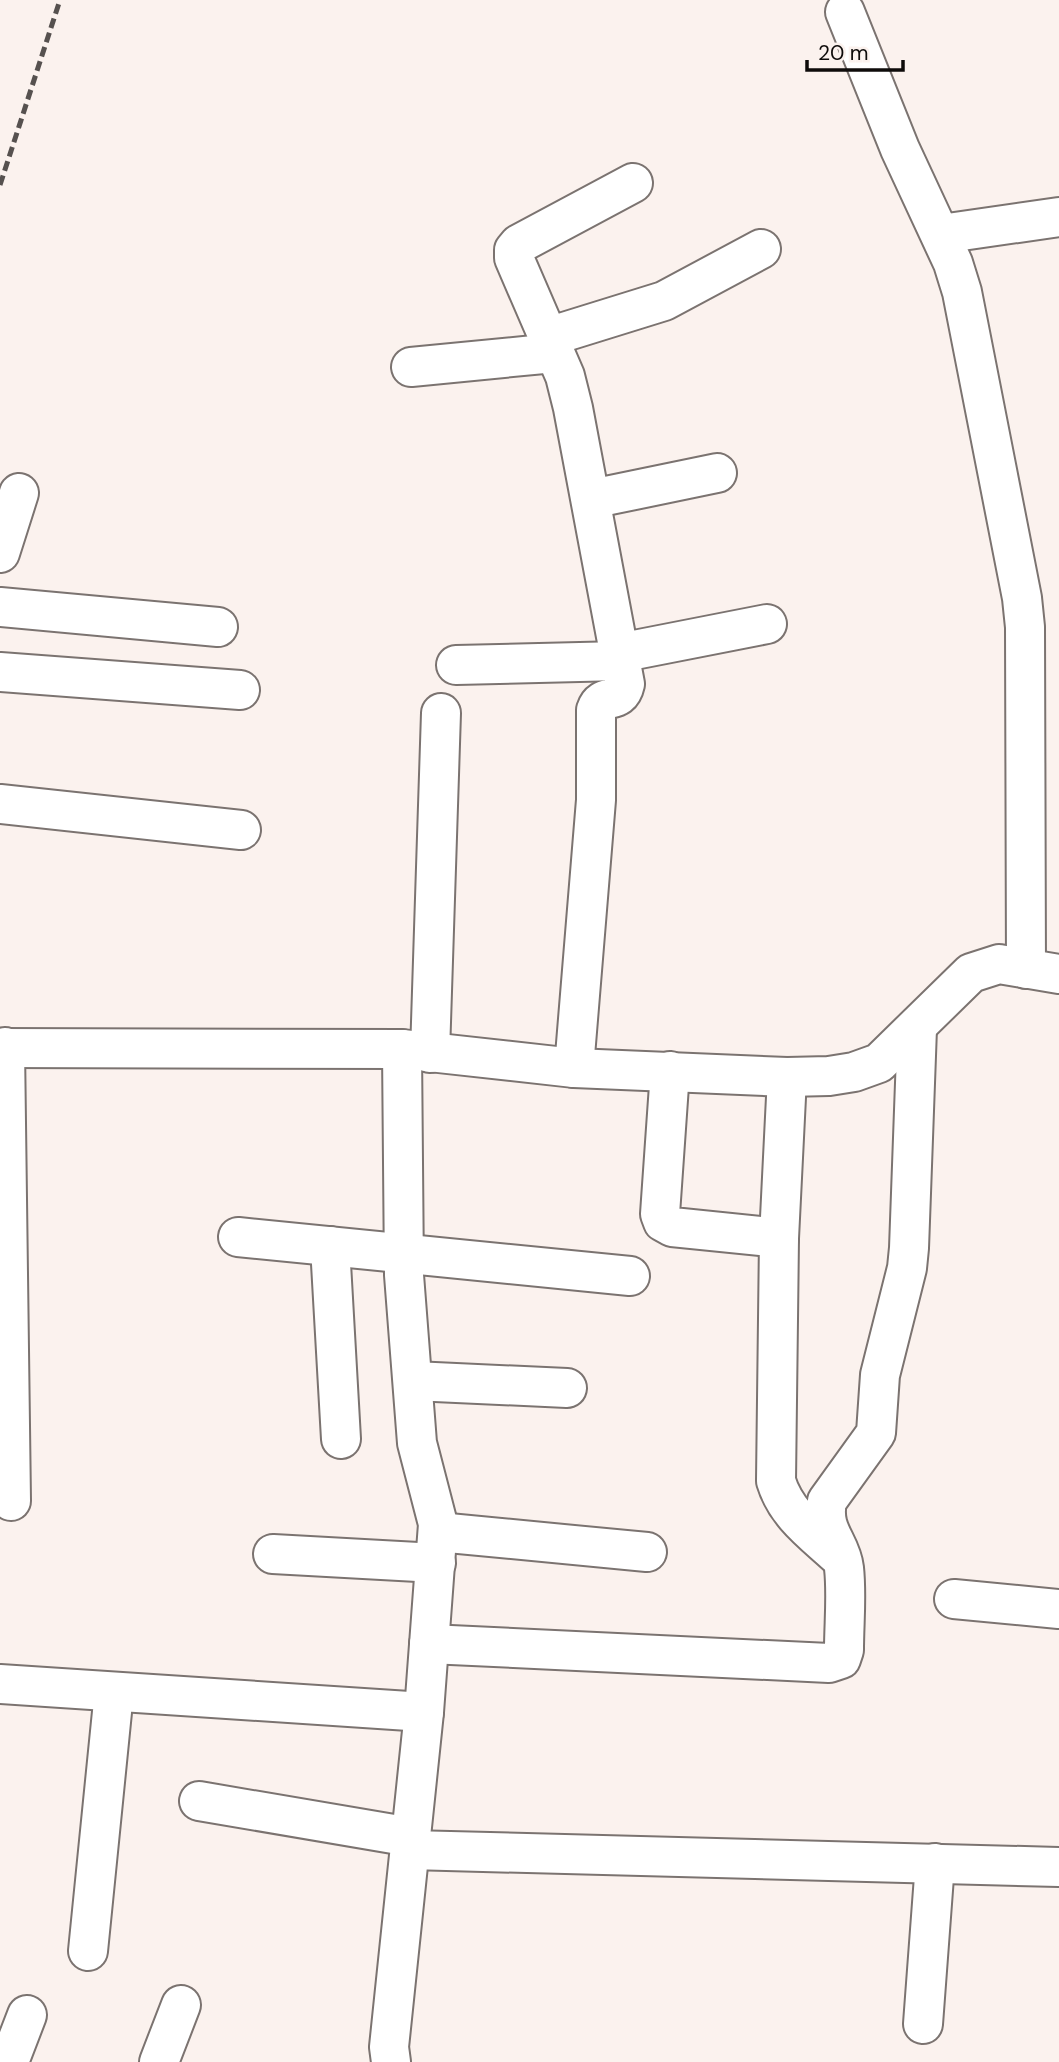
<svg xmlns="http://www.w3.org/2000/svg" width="1059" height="2062" viewBox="0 0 1059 2062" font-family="'DM Sans',sans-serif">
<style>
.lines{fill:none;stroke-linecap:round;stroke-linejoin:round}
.minor-casing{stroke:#7b7370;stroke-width:42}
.minor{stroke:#fff;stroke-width:38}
.rail{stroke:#56514f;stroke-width:5;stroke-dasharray:10 5;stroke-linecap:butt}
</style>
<rect width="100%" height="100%" fill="#fbf2ee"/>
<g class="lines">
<defs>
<g id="minor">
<path d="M845 12 900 149 953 263 962 292 1022 598 1025 627 1026 969"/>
<path d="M941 234 1059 217"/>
<path d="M548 337 664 301 761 249"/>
<path d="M411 367 554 353"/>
<path d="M591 499 717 473"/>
<path d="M0 553 19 493"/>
<path d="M0 607 218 627"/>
<path d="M619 653 767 624"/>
<path d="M456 665 621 661"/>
<path d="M0 672 240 690"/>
<path d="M0 804 241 830"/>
<path d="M5 1047 11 1501"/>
<path d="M0 1048 402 1049 574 1068 787 1077 829 1076 854 1072 879 1063 971 973 999 964 1059 974"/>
<path d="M430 1053 441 713"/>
<path d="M574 1068 596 800V710C602 691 620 707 625 684L573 408 565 376 514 258V250L519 244 633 183"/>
<path d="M670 1071 660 1214 663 1222 672 1227 779 1238"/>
<path d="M787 1077 779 1238 776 1481C786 1514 813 1533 837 1555"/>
<path d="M238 1237 630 1276"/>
<path d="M330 1246 341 1439"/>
<path d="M413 1381 567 1388"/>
<path d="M438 1532 647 1552"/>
<path d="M273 1554 436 1563"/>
<path d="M954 1599 1059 1609"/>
<path d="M429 1644 829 1663 841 1659 844 1650C844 1623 847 1595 844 1568 841 1542 821 1532 827 1501L876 1433 880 1375 907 1268 909 1248 917 1028"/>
<path d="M0 1684 424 1712"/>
<path d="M199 1801 411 1837"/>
<path d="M410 1850 1059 1867"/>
<path d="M88 1951 114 1692"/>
<path d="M923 2024 935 1863"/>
<path d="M9 2062 27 2015"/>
<path d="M159 2062 181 2005"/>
<path d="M391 2062 389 2047 424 1712 438 1524 417 1443 404 1275 402 1049"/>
</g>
</defs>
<!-- minor casing -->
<use href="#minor" class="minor-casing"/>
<!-- minor -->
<use href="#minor" class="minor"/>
<!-- rail -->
<path class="rail" d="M0 185 60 0"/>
</g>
<!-- scale -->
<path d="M807 60v10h96v-10" fill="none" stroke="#0e0b0a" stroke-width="3.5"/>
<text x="818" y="60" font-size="21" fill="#0e0b0a" stroke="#fbf2ee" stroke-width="5" paint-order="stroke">20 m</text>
</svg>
